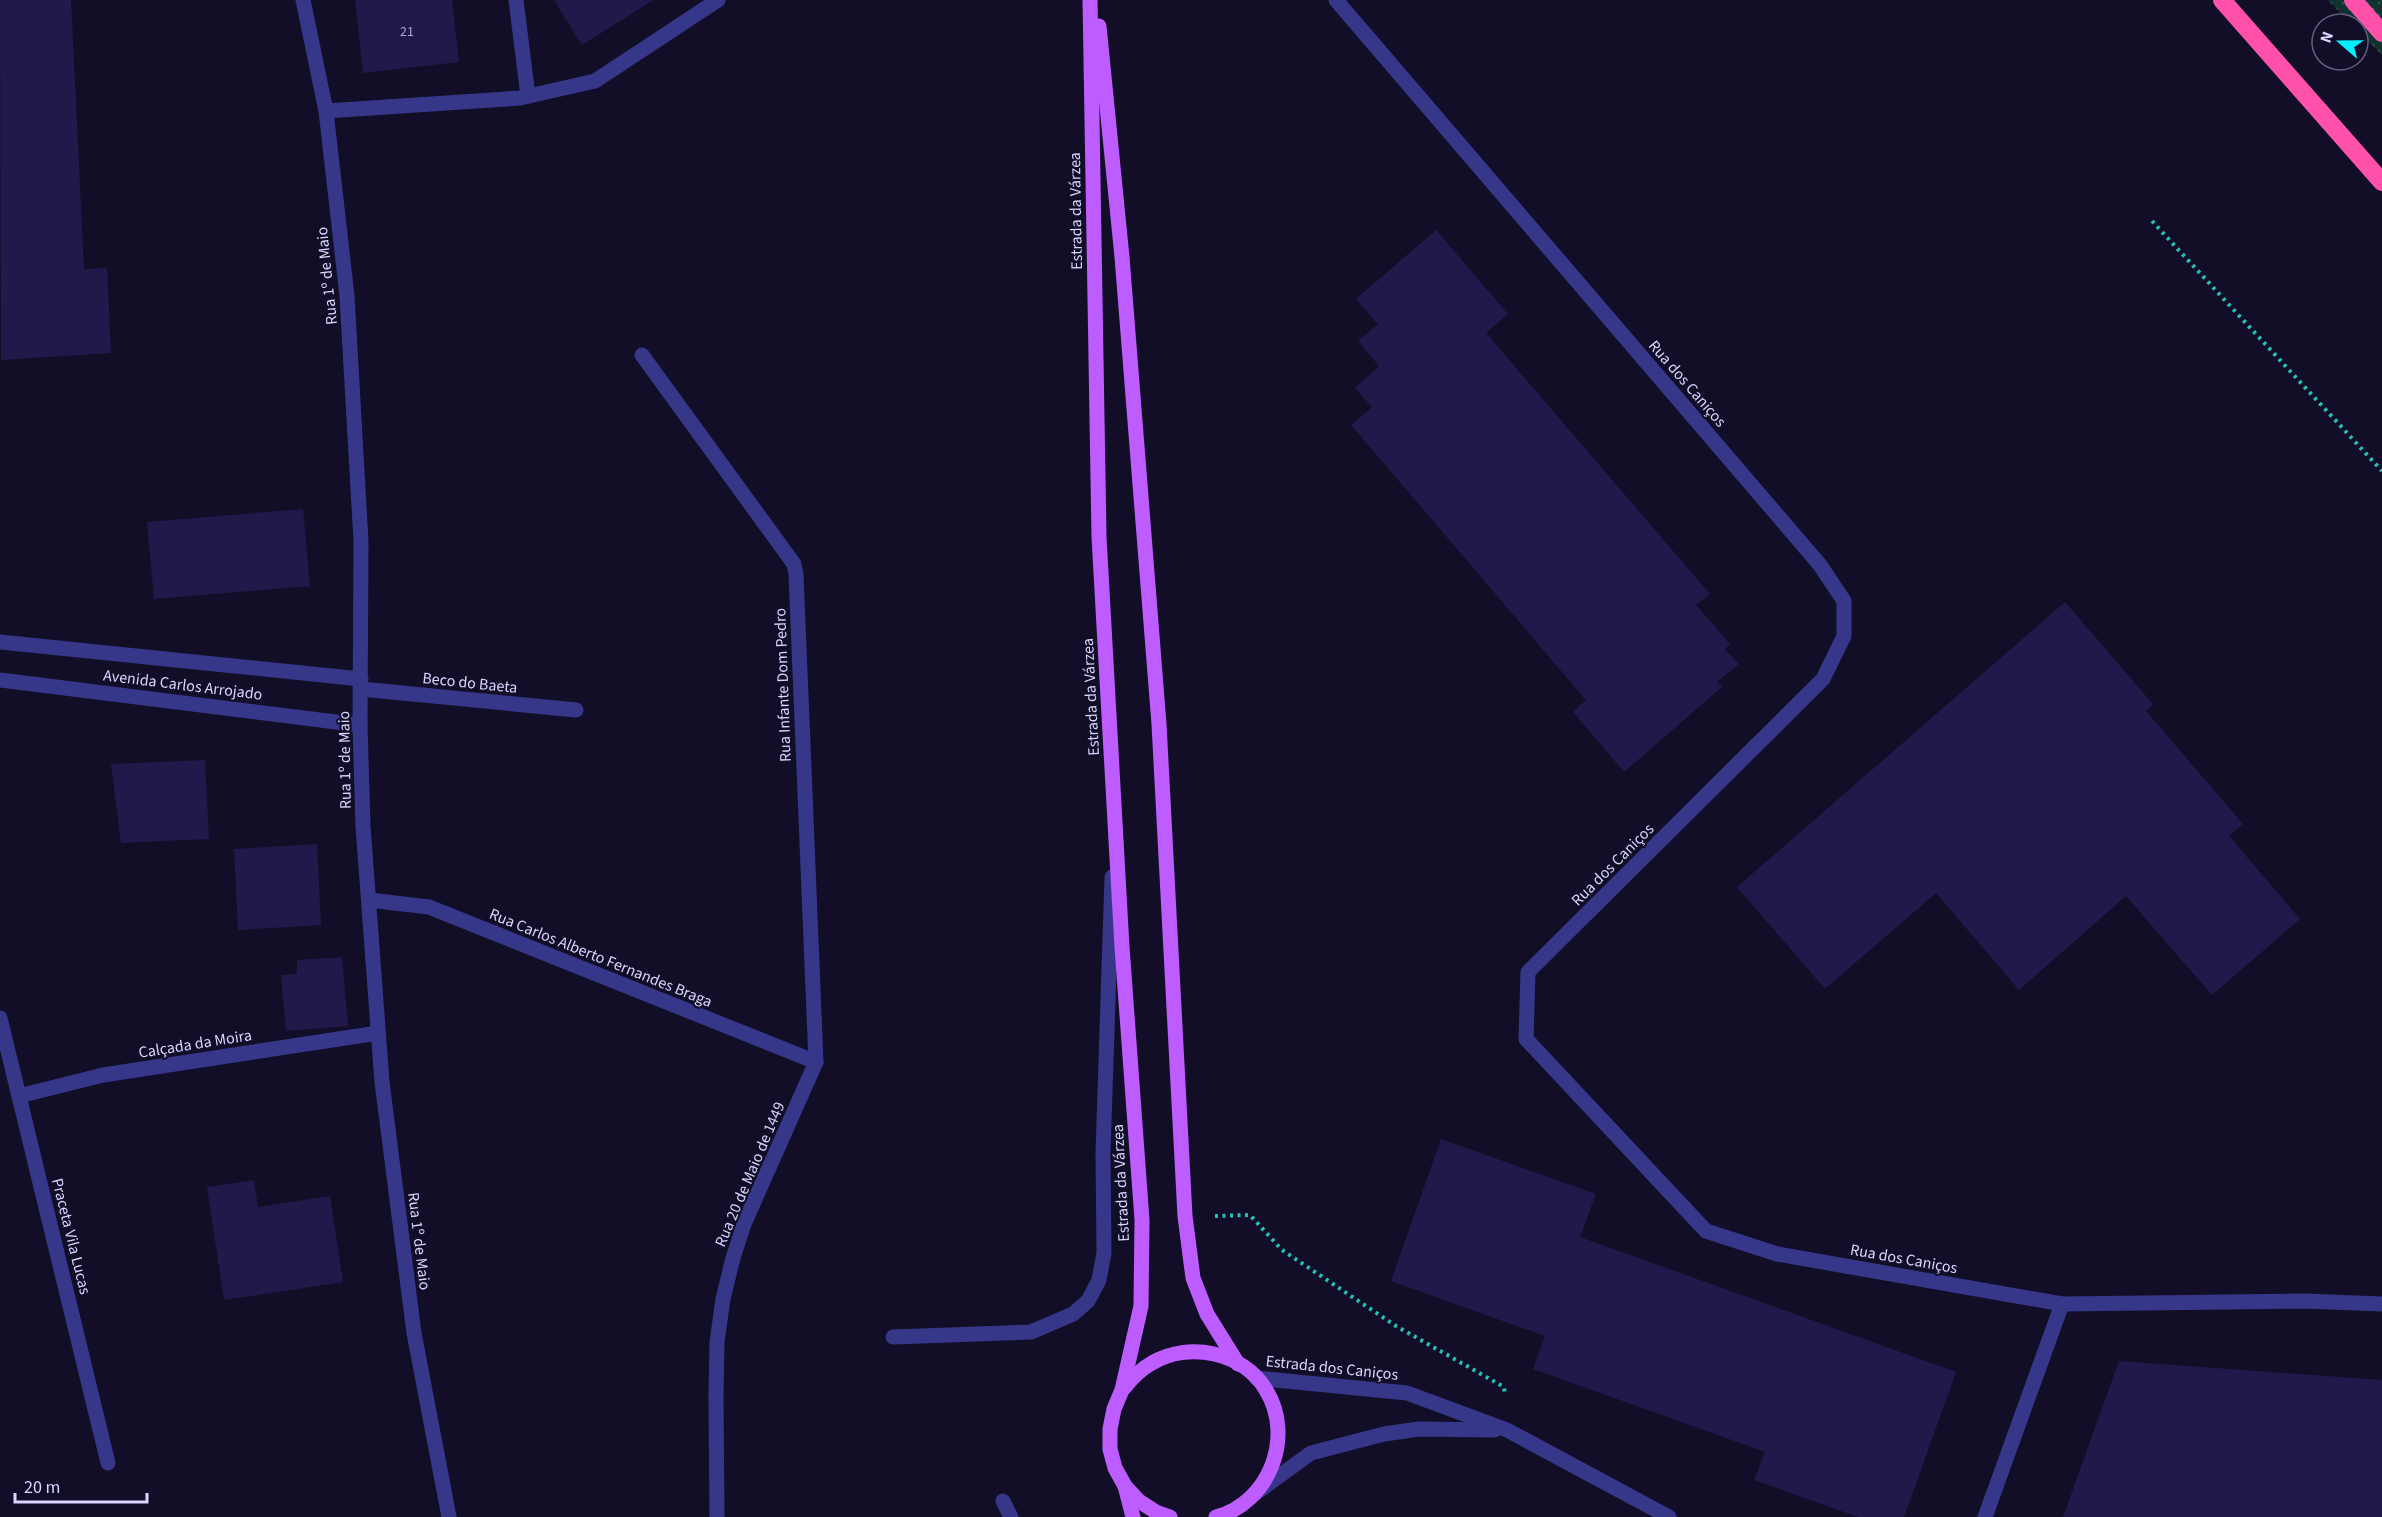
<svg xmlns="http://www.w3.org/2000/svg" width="2382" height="1517" viewBox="0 0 2382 1517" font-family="'Source Sans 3',sans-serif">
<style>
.grass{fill:url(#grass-dots)}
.building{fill:#22194a}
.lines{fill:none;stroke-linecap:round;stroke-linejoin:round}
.path{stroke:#28c0b2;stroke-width:4;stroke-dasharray:3 4.5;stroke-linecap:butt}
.minor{stroke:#37378a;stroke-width:15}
.major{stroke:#bd5dff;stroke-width:15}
.highway{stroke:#ff51aa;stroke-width:18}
.labels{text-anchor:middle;stroke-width:4.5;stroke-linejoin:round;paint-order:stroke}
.number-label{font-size:14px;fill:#aba7d2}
.street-label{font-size:16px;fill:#d9d6ff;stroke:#120e28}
</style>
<defs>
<pattern id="grass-dots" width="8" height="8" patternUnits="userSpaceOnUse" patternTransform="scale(1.5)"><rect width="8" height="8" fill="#113330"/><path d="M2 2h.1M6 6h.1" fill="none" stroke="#33504f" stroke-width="1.8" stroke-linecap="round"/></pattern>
</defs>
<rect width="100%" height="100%" fill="#120e28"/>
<!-- grass -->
<path class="grass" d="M2328 0H2382V55L2358 31V24H2351Z"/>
<!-- building -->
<g class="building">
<path d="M0 0H71L84 269 107 268 111 353 1 360Z"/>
<path d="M355 0H452L459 62 363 73Z"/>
<path d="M554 0H653L582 45Z"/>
<path d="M1436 230 1508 314 1486 333 1710 594 1696 605 1730 644 1725 649 1739 664 1717 682 1722 687 1624 772 1573 712 1586 700 1351 425 1372 407 1355 388 1379 366 1358 341 1378 324 1356 299Z"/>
<path d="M303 509 310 586 154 599 147 522Z"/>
<path d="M2065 602 2153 704 2146 711 2243 824 2229 836 2300 919 2212 995 2126 896 2019 990 1936 893 1825 989 1737 887Z"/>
<path d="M205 760 209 839 121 843 111 764Z"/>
<path d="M317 844 321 925 238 930 234 849Z"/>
<path d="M342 957 348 1026 286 1031 281 975 297 974V960Z"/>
<path d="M1441 1139 1596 1194 1580 1237 1956 1372 1904 1517H1858L1754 1480 1765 1452 1533 1369 1545 1336 1391 1281Z"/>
<path d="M254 1180 258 1207 330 1196 343 1282 224 1300 207 1187Z"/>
<path d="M2119 1361 2382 1380V1517H2063Z"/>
</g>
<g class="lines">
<!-- path -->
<g class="path">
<path d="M2152 221 2382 471"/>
<path d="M1215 1216 1250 1215 1282 1250 1396 1326 1504 1387 1505 1396"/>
</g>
<!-- minor -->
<g class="minor">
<path d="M303 0 326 111 347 296 361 541 360 725 363 826 382 1082 414 1333 449 1517"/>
<path d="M516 0 528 96"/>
<path d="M1336 0 1820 565 1844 601V636L1823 679 1528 972 1526 1039 1706 1231 1777 1254 2062 1304 2305 1301 2382 1304"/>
<path d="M326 111 520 98 595 81 718 0"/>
<path d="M642 355 794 564 796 574 816 1062 744 1224 733 1258 723 1299 717 1342 716 1396 717 1517"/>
<path d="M0 642 361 679"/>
<path d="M0 680 360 725"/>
<path d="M361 689 576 710"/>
<path d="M369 900 429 907 816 1062"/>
<path d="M0 1018 108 1463"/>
<path d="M19 1096 103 1075 378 1033"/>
<path d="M893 1337 1031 1332 1073 1314 1088 1301 1099 1280 1104 1253 1103 1153 1112 877"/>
<path d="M1256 1378 1407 1393 1507 1430 1669 1517"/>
<path d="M1256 1493 1311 1453 1384 1434 1419 1429 1495 1430"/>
<path d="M1003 1501 1011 1517"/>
<path d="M1985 1517 2062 1304"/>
</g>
<!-- major -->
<g class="major">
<path d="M1090 0 1099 537 1122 947 1142 1220 1141 1306 1122 1390 1114 1409 1110 1429V1449L1115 1468 1125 1486 1139 1501 1156 1512 1170 1517"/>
<path d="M1099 26 1122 257 1159 724 1185 1216 1193 1278 1207 1314 1238 1364"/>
<path d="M1124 1388C1132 1378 1141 1369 1152 1363 1188 1341 1244 1352 1266 1390 1295 1437 1269 1503 1216 1517"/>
<path d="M1125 1486 1133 1517"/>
</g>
<!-- highway -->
<g class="highway">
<path d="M2222 0 2382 182"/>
<path d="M2353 0 2382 33"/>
</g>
</g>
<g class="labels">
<!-- number labels -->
<g class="number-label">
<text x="407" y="36">21</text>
</g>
<!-- street labels -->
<g class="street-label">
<text transform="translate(1075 211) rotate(-91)" y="6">Estrada da Várzea</text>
<text transform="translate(326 276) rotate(-96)" y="6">Rua 1º de Maio</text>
<text transform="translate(1688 383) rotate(49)" y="6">Rua dos Caniços</text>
<text transform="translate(470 682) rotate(6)" y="6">Beco do Baeta</text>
<text transform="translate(183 684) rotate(7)" y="6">Avenida Carlos Arrojado</text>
<text transform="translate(782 685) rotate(-92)" y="6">Rua Infante Dom Pedro</text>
<text transform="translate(1090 697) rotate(-93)" y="6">Estrada da Várzea</text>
<text transform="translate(344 760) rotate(-91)" y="6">Rua 1º de Maio</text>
<text transform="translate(1612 864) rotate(-45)" y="6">Rua dos Caniços</text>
<text transform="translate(601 957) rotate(22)" y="6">Rua Carlos Alberto Fernandes Braga</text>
<text transform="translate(195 1043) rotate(-9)" y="6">Calçada da Moira</text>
<text transform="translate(749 1174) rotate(-67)" y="6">Rua 20 de Maio de 1449</text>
<text transform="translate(1120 1183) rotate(-93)" y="6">Estrada da Várzea</text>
<text transform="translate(72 1236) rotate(76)" y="6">Praceta Vila Lucas</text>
<text transform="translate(420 1241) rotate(83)" y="6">Rua 1º de Maio</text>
<text transform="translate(1904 1258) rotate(10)" y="6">Rua dos Caniços</text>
<text transform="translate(1332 1367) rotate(6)" y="6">Estrada dos Caniços</text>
</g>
</g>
<!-- north arrow -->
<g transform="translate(2340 42) rotate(290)"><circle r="28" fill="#120e28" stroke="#625e7e" stroke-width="1.5"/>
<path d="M0-4.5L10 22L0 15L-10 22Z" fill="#02eeff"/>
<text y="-9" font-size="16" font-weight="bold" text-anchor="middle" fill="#d9d6ff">N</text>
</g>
<!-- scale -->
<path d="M15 1493v9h132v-9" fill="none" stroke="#d9d6ff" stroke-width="3"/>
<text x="24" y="1493" font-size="18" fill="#d9d6ff" stroke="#120e28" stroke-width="4.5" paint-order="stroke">20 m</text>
</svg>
